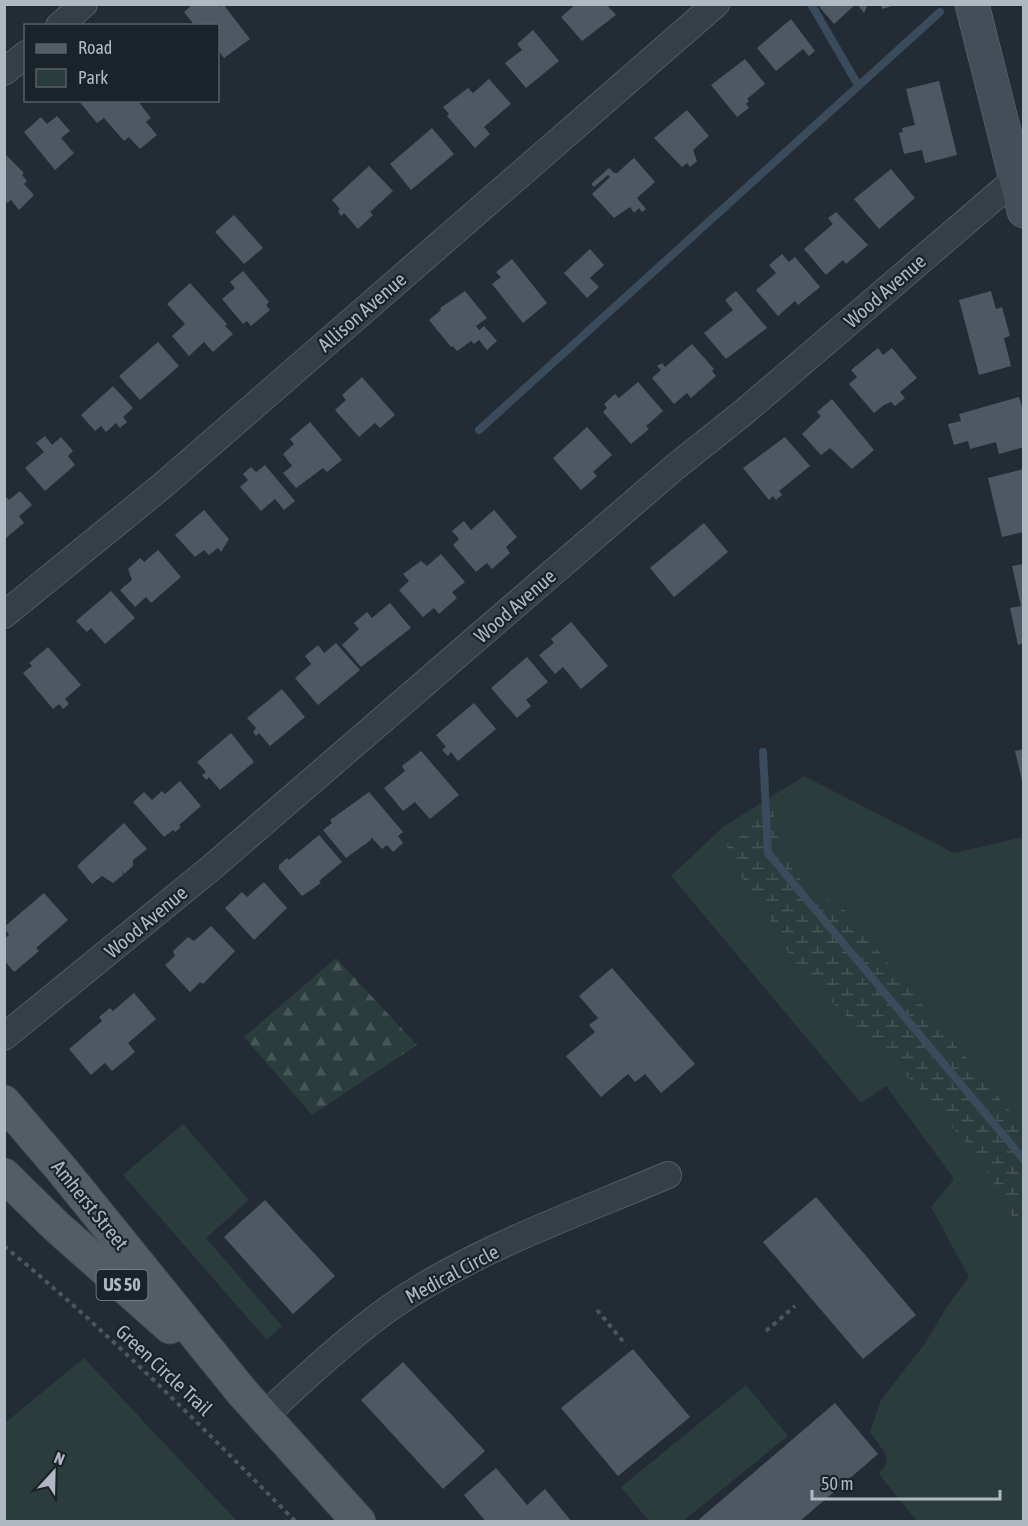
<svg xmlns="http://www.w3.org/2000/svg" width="1028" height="1526" viewBox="0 0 1028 1526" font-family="'Asap Condensed',sans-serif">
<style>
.green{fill:#2a3c3b}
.forest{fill:url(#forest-firs)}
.wetland{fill:url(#wetland-marsh)}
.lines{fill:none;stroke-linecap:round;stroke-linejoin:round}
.stream{stroke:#3a4b5c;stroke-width:8}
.building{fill:#4e5863}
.street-casing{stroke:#535c63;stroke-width:28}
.secondary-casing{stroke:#535c63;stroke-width:35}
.primary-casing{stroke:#3f474f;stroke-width:35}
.path{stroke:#48595a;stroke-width:4;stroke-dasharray:4.5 4.5;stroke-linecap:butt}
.street{stroke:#363e46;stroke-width:26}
.secondary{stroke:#444d58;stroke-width:33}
.primary{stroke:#545d66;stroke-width:33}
.labels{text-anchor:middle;stroke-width:4.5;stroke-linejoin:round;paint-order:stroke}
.shield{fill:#1b232a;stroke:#838c94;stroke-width:1.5}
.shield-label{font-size:18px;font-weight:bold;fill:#b0b9c2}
.street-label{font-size:20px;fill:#b0b9c2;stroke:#1b232a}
</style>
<defs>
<pattern id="forest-firs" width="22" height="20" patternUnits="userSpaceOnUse" patternTransform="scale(1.5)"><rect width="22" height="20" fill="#2a3c3b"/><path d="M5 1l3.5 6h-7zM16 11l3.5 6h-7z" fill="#465656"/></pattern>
<pattern id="wetland-marsh" width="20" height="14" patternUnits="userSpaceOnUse" patternTransform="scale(1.5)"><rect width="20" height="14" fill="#2a3c3b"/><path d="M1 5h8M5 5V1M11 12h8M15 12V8" fill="none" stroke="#465656"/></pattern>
</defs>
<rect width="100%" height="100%" fill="#232c35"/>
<!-- green -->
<g class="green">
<path d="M804 776 954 853 1023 837V1521H917L879 1474 887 1463 885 1453 870 1432 881 1400 926 1342 946 1308 969 1277 931 1207 954 1179 886 1086 861 1103 671 876 723 827Z"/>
<path d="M183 1124 249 1200 206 1238 282 1326 267 1340 123 1175Z"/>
<path d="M84 1358 237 1521H5V1423Z"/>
<path d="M746 1385 788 1436 683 1521H649L621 1487Z"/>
</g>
<!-- forest -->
<path class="forest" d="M336 958 417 1045 312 1115 244 1037Z"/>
<!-- wetland -->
<path class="wetland" d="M773 811 782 854 814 898 838 902 1023 1127V1243L1006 1201 974 1153 923 1092 797 967 754 893 731 864 727 844 743 835 745 821Z"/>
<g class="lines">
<!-- stream -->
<g class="stream">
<path d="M811 4 858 85"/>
<path d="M479 430 940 12"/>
<path d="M763 752 768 853 1024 1160"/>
</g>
</g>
<!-- building -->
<g class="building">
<path d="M193 4H217L219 7 223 4 250 39 224 58 218 50V26H195L184 12Z"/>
<path d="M576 4H606L616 15 582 41 561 17Z"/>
<path d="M817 4H856L834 24Z"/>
<path d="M857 4H868L864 13Z"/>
<path d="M881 4H895V5L882 9Z"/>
<path d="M791 19 815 51 809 56 803 49 776 71 757 48Z"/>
<path d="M533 30 559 61 526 88 505 63 522 50 517 44Z"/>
<path d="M745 59 765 84 747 99 749 101 746 104 749 108 737 117 711 85Z"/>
<path d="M489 79 511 104 484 127 490 134 475 148 447 116 449 114 443 107 468 88 473 93Z"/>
<path d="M939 81 957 155 925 163 922 150 904 154 899 133 903 132 902 128 915 125 906 89Z"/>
<path d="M78 100H137L151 118 146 122 157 135 140 149 129 137 124 141 104 118 97 123Z"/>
<path d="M687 110 709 136 693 150 697 161 690 167 687 163 682 167 654 138Z"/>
<path d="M57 116 70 131 61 138 74 153 55 170 24 132 41 117 47 124Z"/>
<path d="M432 128 454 154 411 190 390 164Z"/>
<path d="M4 153 24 173 22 175 27 181 24 184 34 195 19 210 11 200 7 203 4 200Z"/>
<path d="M634 158 655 182 637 198 646 209 642 212 639 208 634 213 630 207 614 218 592 194 610 177 608 175 594 187 591 184 609 168 614 173H617Z"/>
<path d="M369 166 393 191 370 212 373 215 358 229 344 213 341 216 338 211 340 209 332 200Z"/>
<path d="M891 169 915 198 879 229 854 199Z"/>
<path d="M836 212 868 245 846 264 843 260 826 275 804 249 833 224 828 218Z"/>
<path d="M234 215 263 248 244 264 215 232Z"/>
<path d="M590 249 604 265 590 278 599 287 587 298 564 273Z"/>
<path d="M782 254 789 262 795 257 820 287 798 305 795 301 778 316 756 290 776 273 769 265Z"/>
<path d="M512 259 547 303 523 323 492 284 501 277 496 272Z"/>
<path d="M243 271 269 302 266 305 270 310 251 326 247 321 243 324 222 299 235 288 230 282Z"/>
<path d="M190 283 227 324 225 326 233 334 213 352 204 342 189 356 172 336 185 324 167 304Z"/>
<path d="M465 291 487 318 476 326 479 330 484 326 497 341 487 350 479 340 474 344 471 341 457 351 453 346 451 347 429 320 441 310 440 308Z"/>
<path d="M736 291 767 328 726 359 704 333 733 310 725 300Z"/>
<path d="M991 291 996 309 1002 307 1010 336 1004 338 1011 366 979 375 959 300Z"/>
<path d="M158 342 179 366 140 400 119 376Z"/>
<path d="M692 344 714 369 712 371 716 376 691 398 687 393 674 404 652 378 661 370 657 366 662 363 665 367Z"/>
<path d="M878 348 883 355 892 348 917 378 900 392 905 398 895 406 891 402 884 405 874 413 849 384 857 377 851 370Z"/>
<path d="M362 377 395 415 380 428 375 423 359 437 335 410 346 400 342 395Z"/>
<path d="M638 382 663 411 646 426 649 429 631 444 603 412 607 408 604 404 615 394 619 398Z"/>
<path d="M113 386 133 408 123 417 127 422 120 428 116 423 106 432 101 426 95 431 81 415Z"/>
<path d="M1019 397 1024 414V447L999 454 996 442 970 449 968 441 954 445 948 424 961 421 959 414Z"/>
<path d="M832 399 874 450 852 469 830 448 821 455 802 434 821 416 817 412Z"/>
<path d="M310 422 342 460 327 472 323 468 296 488 283 473 292 466 283 454 294 444 290 439Z"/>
<path d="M587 427 612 455 593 472 597 476 581 490 553 458Z"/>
<path d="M45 436 52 445 61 437 73 451 68 456 75 465 45 491 25 468 44 452 36 443Z"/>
<path d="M785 437 810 466 779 491 782 495 776 500 773 496 769 500 743 468Z"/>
<path d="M265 465 295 501 284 510 275 499 261 511 240 487 248 480 243 474 251 467 256 472Z"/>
<path d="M1024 469V532L1002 537 988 478Z"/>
<path d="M20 491 32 505 19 516 24 523 6 538 4 495 9 500Z"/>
<path d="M204 510 229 539 221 552 218 548 209 555 204 550 195 557 175 535Z"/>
<path d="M494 510 517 537 506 547 510 553 492 569 487 563 476 572 453 545 459 539 452 531 464 521 471 530Z"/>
<path d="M704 523 728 552 674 597 650 568Z"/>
<path d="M158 550 181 577 151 603 146 597 135 607 120 590 132 580 128 569 140 558 144 562Z"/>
<path d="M441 554 465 582 452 592 457 598 439 614 434 608 423 617 399 590 409 581 403 574 421 561 427 566Z"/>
<path d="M1024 564V643L1018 645 1010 608 1021 606 1012 566Z"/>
<path d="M111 591 135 618 105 644 91 628 87 632 76 621Z"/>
<path d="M390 603 411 628 361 667 342 645 359 629 354 623 367 612 372 618Z"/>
<path d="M571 622 608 666 581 689 563 667 555 674 539 655 554 643 551 639Z"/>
<path d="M336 643 360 670 318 705 295 678 311 664 305 656 318 645 324 653Z"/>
<path d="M48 647 81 685 65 699 69 704 63 709 59 704 53 709 23 673 32 666 29 663Z"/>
<path d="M527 657 548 682 526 700 531 706 517 718 491 688Z"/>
<path d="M282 689 305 717 270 746 259 733 256 736 253 732 256 728 247 718Z"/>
<path d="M474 703 496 729 458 761 451 752 448 756 442 750 446 747 436 735Z"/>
<path d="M231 733 254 762 220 790 209 777 206 780 202 775 206 772 197 762Z"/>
<path d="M1024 749V785H1023L1015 751Z"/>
<path d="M421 751 459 795 430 819 415 802 403 811 384 788 405 771 402 766Z"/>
<path d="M180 781 201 806 179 825 181 827 175 832 173 830 164 837 133 802 144 792 152 800 162 791 165 794Z"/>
<path d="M369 792 403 832 398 836 403 843 393 852 387 845 382 849 371 837V840L346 858 323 830 332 823 330 820Z"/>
<path d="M124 823 147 849 133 860V866L124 874 122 871 123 875 113 883 102 876 92 884 77 866Z"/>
<path d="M319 835 342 862 319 881 321 883 302 896 279 869V865L287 858 289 860Z"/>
<path d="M264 882 287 908 254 940 225 908 242 892 247 897Z"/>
<path d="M44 893 68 920 36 948 39 951 14 972 4 960V939L9 935 4 927Z"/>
<path d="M211 926 235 951 203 984 200 982 190 992 165 965 175 956 173 951 188 937 194 941Z"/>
<path d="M612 968 695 1064 661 1093 645 1074 635 1082 628 1074 601 1097 566 1056 595 1032 589 1025 598 1018 579 996Z"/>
<path d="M134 993 156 1019 128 1043 135 1052 112 1071 105 1063 91 1075 69 1049 102 1021 99 1017 110 1008 113 1011Z"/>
<path d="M816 1197 916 1315 863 1359 763 1242Z"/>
<path d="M265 1200 335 1276 293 1314 224 1237Z"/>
<path d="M633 1349 690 1417 618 1476 561 1408Z"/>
<path d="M403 1362 485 1451 443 1489 361 1400Z"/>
<path d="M835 1403 878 1454 799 1522H696Z"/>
<path d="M496 1468 527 1505 545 1489 572 1522H486L464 1495Z"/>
</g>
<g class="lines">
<defs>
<g id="street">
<path d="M59 26 84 4"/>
<path d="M4 72 26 54"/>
<path d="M4 615 162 486 716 4"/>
<path d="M4 1037 211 868 675 467 744 412 1024 172"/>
<path d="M264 1416C304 1379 344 1341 388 1309 472 1250 574 1215 668 1175"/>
</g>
<path id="secondary" d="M972 4 1024 211"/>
<g id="primary">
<path d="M4 1102 63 1171 242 1392 359 1522"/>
<path d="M4 1175 56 1226 170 1327"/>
</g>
</defs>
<!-- street casing -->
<use href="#street" class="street-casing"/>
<!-- secondary casing -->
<use href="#secondary" class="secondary-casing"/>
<!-- primary casing -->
<use href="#primary" class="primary-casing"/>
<!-- path -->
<g class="path">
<path d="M4 1246C108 1331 202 1427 296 1522"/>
<path d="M597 1310 626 1345"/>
<path d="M766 1331 795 1306"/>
</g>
<!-- street -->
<use href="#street" class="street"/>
<!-- secondary -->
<use href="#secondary" class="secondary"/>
<!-- primary -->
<use href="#primary" class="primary"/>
</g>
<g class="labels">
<!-- shield labels -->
<rect class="shield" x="96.5" y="1270" width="51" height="30" rx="4.5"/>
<g class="shield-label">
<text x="122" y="1291">US 50</text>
</g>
<!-- street labels -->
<g class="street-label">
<text transform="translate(885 291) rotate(-41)" y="7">Wood Avenue</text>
<text transform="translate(362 312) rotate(-41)" y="7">Allison Avenue</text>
<text transform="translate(515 606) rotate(-41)" y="7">Wood Avenue</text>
<text transform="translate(146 922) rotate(-40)" y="7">Wood Avenue</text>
<text transform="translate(90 1205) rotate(51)" y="7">Amherst Street</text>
<text transform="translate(452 1274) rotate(-28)" y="7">Medical Circle</text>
<text transform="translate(164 1370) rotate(43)" y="7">Green Circle Trail</text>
</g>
</g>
<!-- border -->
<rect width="1028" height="1526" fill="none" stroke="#b0b9c2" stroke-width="12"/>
<!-- legend -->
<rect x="24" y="24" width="195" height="78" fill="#1b232a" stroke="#575f67" stroke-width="1.5"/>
<rect x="36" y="44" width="30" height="9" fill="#545d66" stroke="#575f67" stroke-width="1.5"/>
<text x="78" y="54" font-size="18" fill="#b0b9c2">Road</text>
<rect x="36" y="69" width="30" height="18" fill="#2a3c3b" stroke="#575f67" stroke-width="1.5"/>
<text x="78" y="84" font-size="18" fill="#b0b9c2">Park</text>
<!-- north arrow -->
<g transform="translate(54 1472) rotate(22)" stroke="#1b232a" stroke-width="4.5" paint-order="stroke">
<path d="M0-4.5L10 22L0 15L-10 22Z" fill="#b0b9c2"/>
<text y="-9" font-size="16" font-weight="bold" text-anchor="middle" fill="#b0b9c2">N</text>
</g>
<!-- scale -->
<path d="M812 1490v9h188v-9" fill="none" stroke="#b0b9c2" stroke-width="3"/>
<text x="821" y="1490" font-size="18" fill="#b0b9c2" stroke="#1b232a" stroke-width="4.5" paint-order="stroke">50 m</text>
</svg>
